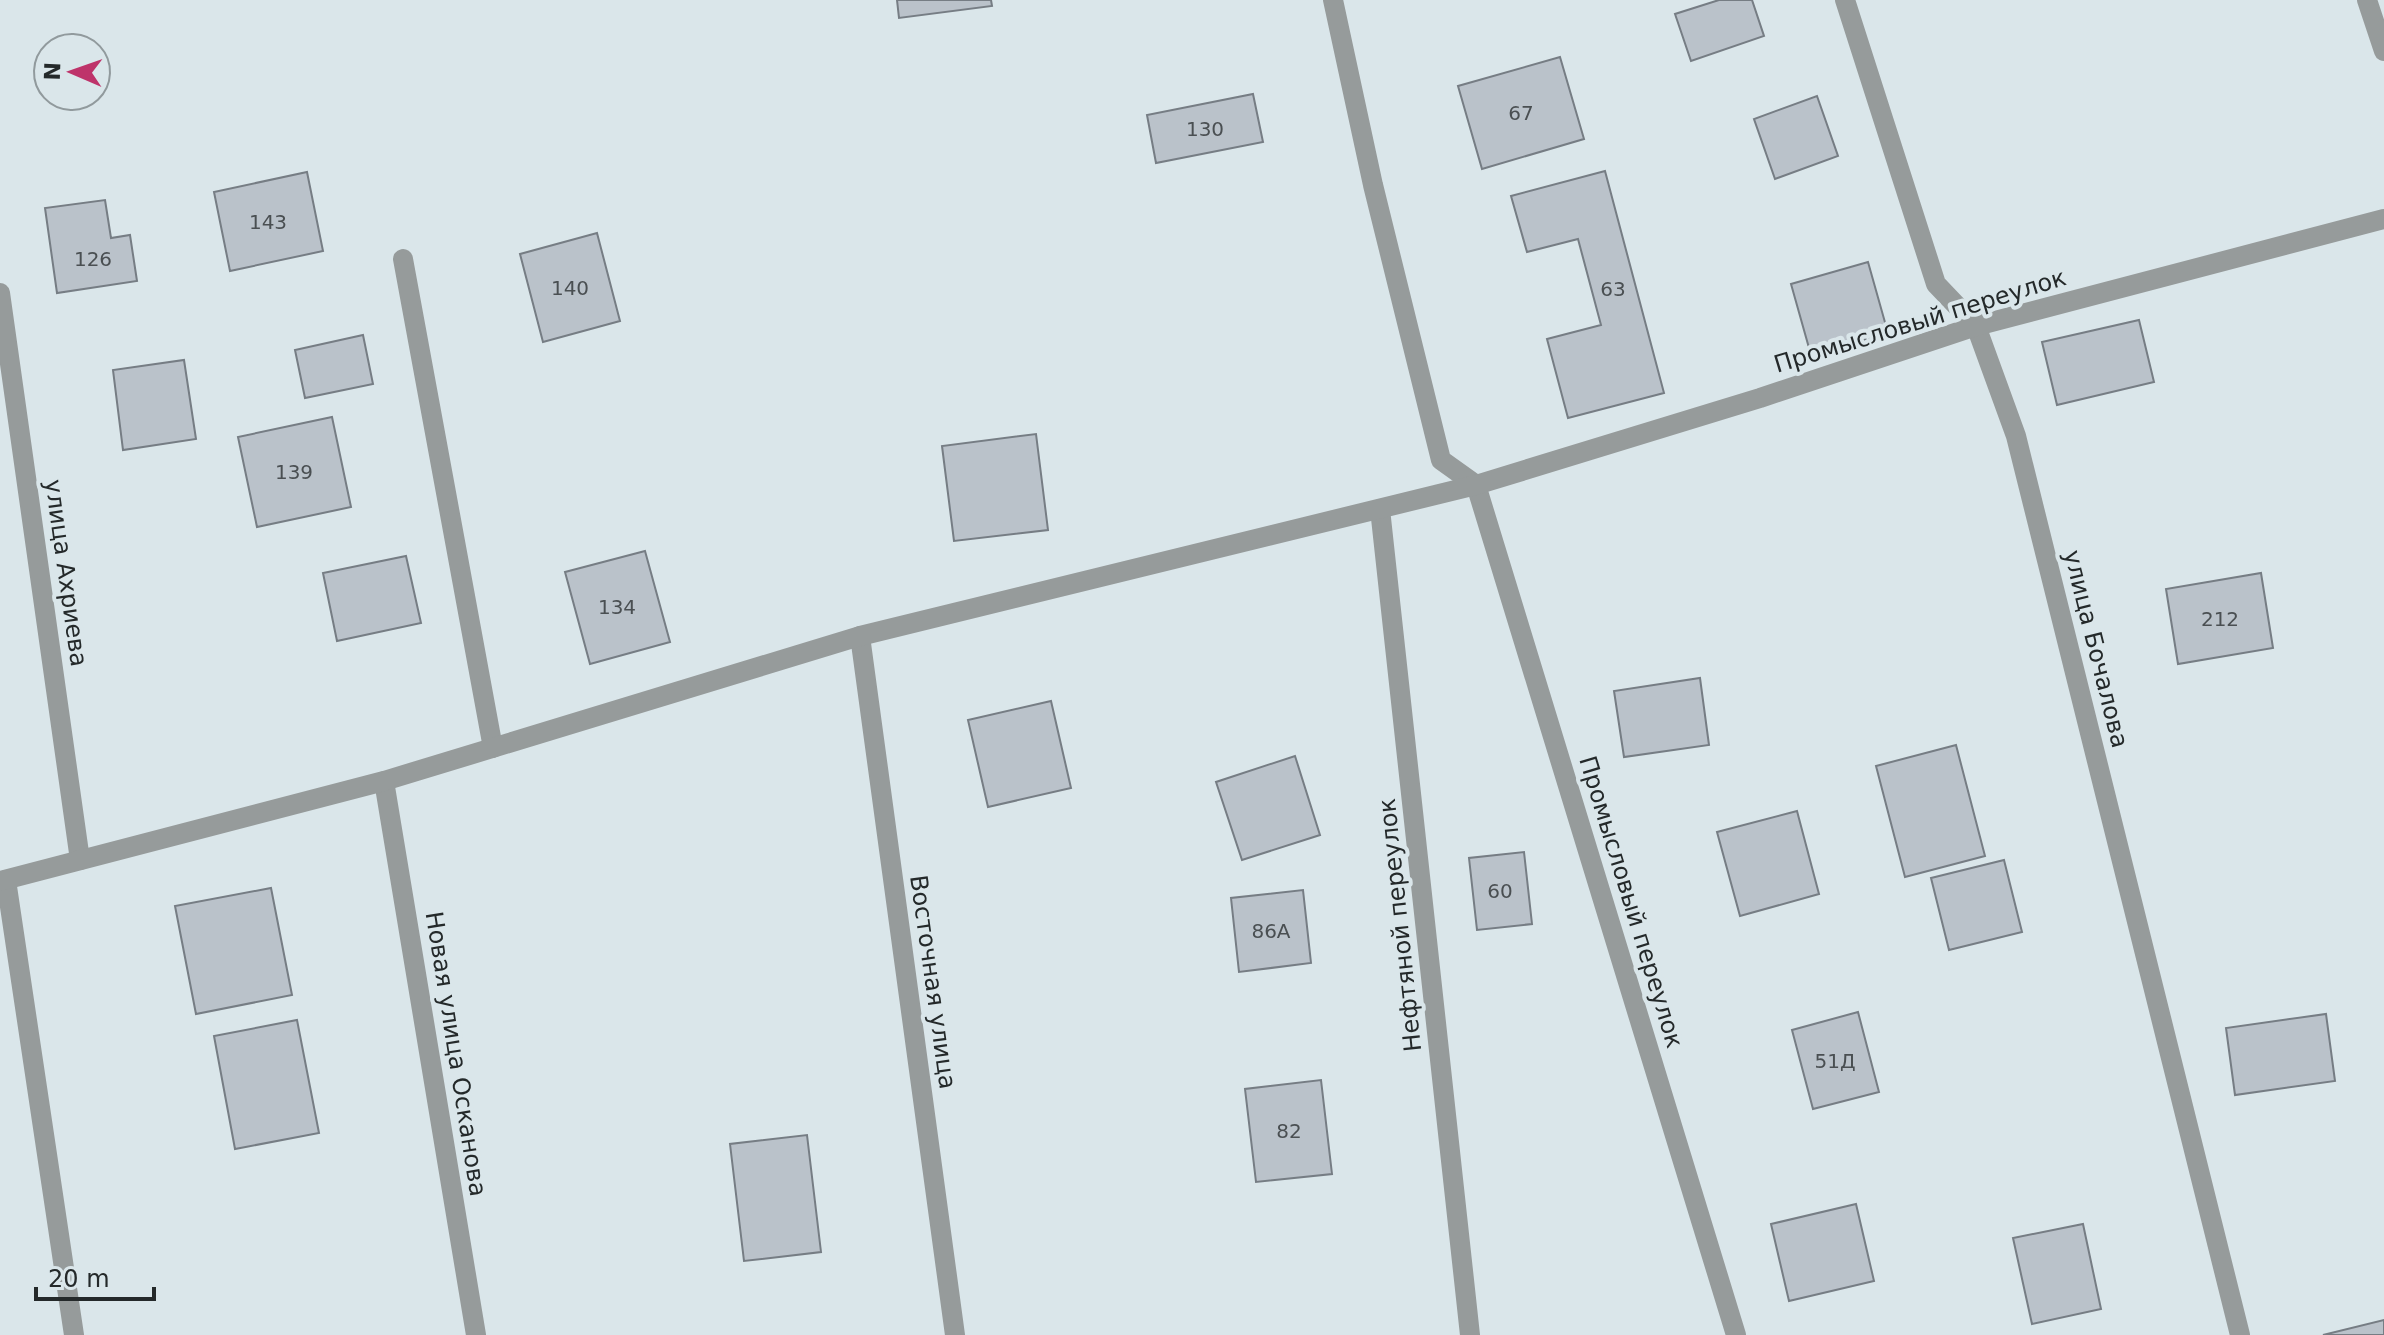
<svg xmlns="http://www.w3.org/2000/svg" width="2384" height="1335" viewBox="0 0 2384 1335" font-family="'DejaVu Sans',sans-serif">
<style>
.building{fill:#bac2ca;stroke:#767d84;stroke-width:2}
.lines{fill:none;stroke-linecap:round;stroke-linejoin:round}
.street{stroke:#969b9b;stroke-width:20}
.labels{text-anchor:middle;stroke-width:8;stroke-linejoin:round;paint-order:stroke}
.number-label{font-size:20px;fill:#4a4f52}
.street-label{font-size:24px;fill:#24292a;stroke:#dae6ea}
</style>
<rect width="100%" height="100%" fill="#dae6ea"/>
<!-- building -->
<g class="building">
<path d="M897 0H991L992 6 899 18Z"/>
<path d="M1719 0H1752L1764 36 1691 61 1675 14Z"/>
<path d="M1560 57 1584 139 1482 169 1458 86Z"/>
<path d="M1253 94 1263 142 1156 163 1147 115Z"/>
<path d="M1817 96 1838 156 1775 179 1754 119Z"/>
<path d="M1605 171 1664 393 1568 418 1547 339 1601 325 1578 239 1527 252 1511 196Z"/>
<path d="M307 172 323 251 230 271 214 192Z"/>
<path d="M105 200 111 238 130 235 137 281 57 293 45 208Z"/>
<path d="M597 233 620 321 543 342 520 254Z"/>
<path d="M1868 262 1888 333 1811 355 1791 284Z"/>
<path d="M2139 320 2154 382 2057 405 2042 342Z"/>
<path d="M363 335 373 384 305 398 295 350Z"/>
<path d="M184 360 196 439 123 450 113 370Z"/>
<path d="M332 417 351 507 257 527 238 437Z"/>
<path d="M1036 434 1048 530 954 541 942 446Z"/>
<path d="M645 551 670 642 590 664 565 572Z"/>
<path d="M406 556 421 623 337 641 323 573Z"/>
<path d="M2261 573 2273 648 2178 664 2166 589Z"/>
<path d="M1700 678 1709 745 1624 757 1614 691Z"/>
<path d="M1051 701 1071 788 988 807 968 720Z"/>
<path d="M1956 745 1985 856 1905 877 1876 766Z"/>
<path d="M1295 756 1320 835 1242 860 1216 782Z"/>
<path d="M1797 811 1819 894 1740 916 1717 832Z"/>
<path d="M1524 852 1532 924 1477 930 1469 858Z"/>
<path d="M2004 860 2022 932 1949 950 1931 878Z"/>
<path d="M271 888 292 995 196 1014 175 906Z"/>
<path d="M1303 890 1311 963 1239 972 1231 898Z"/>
<path d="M1858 1012 1879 1092 1813 1109 1792 1030Z"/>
<path d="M2326 1014 2335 1081 2235 1095 2226 1028Z"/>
<path d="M297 1020 319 1133 235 1149 214 1036Z"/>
<path d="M1321 1080 1332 1174 1256 1182 1245 1089Z"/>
<path d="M807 1135 821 1252 744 1261 730 1144Z"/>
<path d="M1856 1204 1874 1281 1789 1301 1771 1224Z"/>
<path d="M2083 1224 2101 1309 2032 1324 2013 1238Z"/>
<path d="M2384 1320V1335H2323Z"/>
</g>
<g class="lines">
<!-- street -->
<g class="street">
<path d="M1333 0 1373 185 1441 460 1476 485 1736 1335"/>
<path d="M1845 0 1936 284 1976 326 2016 436 2240 1335"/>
<path d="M2367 0 2384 51"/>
<path d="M403 259 493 748"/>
<path d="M0 293 80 860"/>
<path d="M1380 509 1470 1335"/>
<path d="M860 636 955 1335"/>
<path d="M384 781 476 1335"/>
<path d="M6 880 74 1335"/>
<path d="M0 881 384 781 860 636 1476 485 1760 398 1976 326 2384 219"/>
</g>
</g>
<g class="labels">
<!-- number labels -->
<g class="number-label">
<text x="1521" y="120">67</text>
<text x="1205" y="136">130</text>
<text x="268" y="229">143</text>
<text x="93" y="266">126</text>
<text x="570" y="295">140</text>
<text x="1613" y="296">63</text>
<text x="294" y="479">139</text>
<text x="617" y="614">134</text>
<text x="2220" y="626">212</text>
<text x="1500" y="898">60</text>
<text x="1271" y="938">86А</text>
<text x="1835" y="1068">51Д</text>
<text x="1289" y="1138">82</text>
</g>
<!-- street labels -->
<g class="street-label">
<text transform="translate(1920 321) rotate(-17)" y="8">Промысловый переулок</text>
<text transform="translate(66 573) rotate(82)" y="8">улица Ахриева</text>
<text transform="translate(2096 649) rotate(76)" y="8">улица Бочалова</text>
<text transform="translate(1631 902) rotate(73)" y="8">Промысловый переулок</text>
<text transform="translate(1400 925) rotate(-96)" y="8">Нефтяной переулок</text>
<text transform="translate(933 982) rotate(82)" y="8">Восточная улица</text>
<text transform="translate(456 1054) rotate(81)" y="8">Новая улица Осканова</text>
</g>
</g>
<!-- north arrow -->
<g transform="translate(72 72) rotate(272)"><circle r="38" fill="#dae6ea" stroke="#919a9d" stroke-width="2"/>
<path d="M0-6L14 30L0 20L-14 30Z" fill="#be336a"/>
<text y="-12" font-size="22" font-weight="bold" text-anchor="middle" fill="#24292a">N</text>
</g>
<!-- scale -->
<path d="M36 1287v12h118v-12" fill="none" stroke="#24292a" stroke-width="4"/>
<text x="48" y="1287" font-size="24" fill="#24292a" stroke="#dae6ea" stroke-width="6" paint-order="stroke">20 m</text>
</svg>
